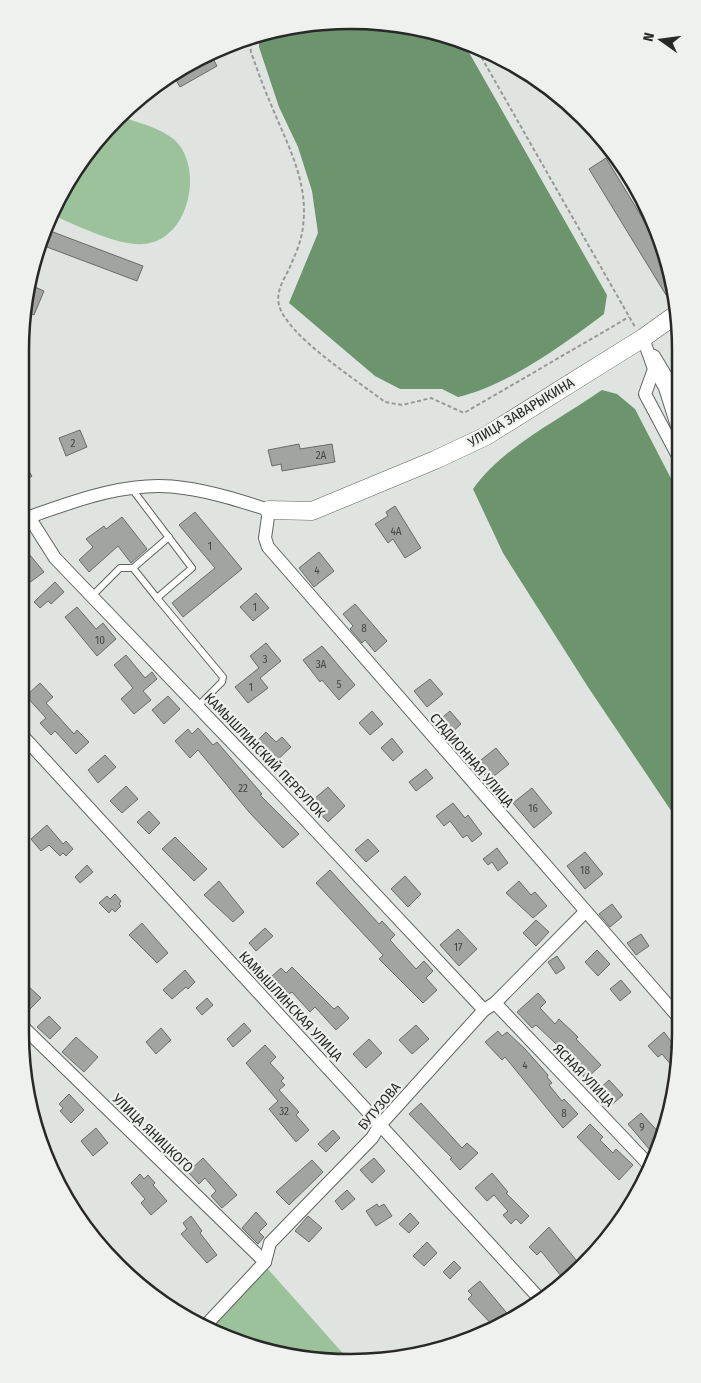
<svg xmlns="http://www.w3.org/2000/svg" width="701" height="1383" viewBox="0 0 701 1383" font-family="'Fira Sans Condensed',sans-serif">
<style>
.green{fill:#9bc29b}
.water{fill:#6c946d}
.building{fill:#a1a4a1;stroke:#696c69}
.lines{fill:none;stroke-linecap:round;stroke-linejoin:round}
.lane-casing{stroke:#616461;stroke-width:8}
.street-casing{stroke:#616461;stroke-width:14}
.secondary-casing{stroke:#616461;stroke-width:19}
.path{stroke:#979997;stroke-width:2;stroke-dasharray:4 2.5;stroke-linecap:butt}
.lane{stroke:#fff;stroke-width:6}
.street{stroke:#fff;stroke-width:12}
.secondary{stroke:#fff;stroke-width:18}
.labels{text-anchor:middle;stroke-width:4.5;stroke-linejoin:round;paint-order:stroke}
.number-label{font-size:11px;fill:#464746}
.street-label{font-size:14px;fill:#272827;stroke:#eef1ed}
.rim{fill:none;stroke:#272827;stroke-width:2.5}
</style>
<rect width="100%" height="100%" fill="#e0e4e0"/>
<!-- green -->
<g class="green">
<path d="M119 116C138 123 168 129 180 146 202 177 187 240 144 244 116 246 77 225 50 214L88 150Z"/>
<path d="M267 1268 348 1359 286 1357 211 1328Z"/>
</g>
<!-- water -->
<g class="water">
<path d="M372 21 436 31 463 42 607 295 604 314C566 343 505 387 458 397L442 389H400L375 376 289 303 318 233 312 191 298 147 279 107 259 47V34L307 23Z"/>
<path d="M602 390 617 394 635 409 679 494 680 824 588 687 503 553 473 489C505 445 558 421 602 390Z"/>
</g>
<!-- building -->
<g class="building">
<path d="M210 53 217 66 180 87 172 73 185 64Z"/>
<path d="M606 158 663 252 674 291 666 295 589 169Z"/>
<path d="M45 229 143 266 137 281 39 244Z"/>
<path d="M28 284 44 291 34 315 24 311Z"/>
<path d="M80 430 87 447 66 456 59 438Z"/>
<path d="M299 444 300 449 332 444 335 462 282 471 281 464 272 466 268 450Z"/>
<path d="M21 460 32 476 21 484Z"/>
<path d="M395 506 421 548 405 558 393 539 388 543 375 524 388 516 386 512Z"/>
<path d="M195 512 242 569 183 617 172 603 215 568 179 525Z"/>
<path d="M122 517 147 549 131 563 118 546 89 572 79 560 93 547 86 539 104 526 106 529Z"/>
<path d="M319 552 334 571 314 587 299 568Z"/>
<path d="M29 554 44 572 29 583 20 573V561Z"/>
<path d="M55 582 64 592 51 604 48 601 40 608 34 602Z"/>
<path d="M256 593 269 608 253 621 240 607Z"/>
<path d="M355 604 387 641 375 652 365 640 362 643 350 629 353 626 343 614Z"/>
<path d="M77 607 96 629 103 623 116 639 97 656 65 617Z"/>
<path d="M266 643 281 661 260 678 268 688 248 703 235 687 259 668 250 656Z"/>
<path d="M322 646 355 685 339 700 322 680 320 682 303 660Z"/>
<path d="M126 655 145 678 152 672 157 679 143 691 151 700 134 714 121 699 133 688 114 665Z"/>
<path d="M430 679 443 694 427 707 414 691Z"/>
<path d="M40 683 53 697 46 703 74 734 77 730 89 742 76 754 55 731 51 735 40 723 46 718 26 696Z"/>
<path d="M168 696 180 709 164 724 152 710Z"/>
<path d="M372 711 383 724 370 735 359 723Z"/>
<path d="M450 711 461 724 448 736 436 723Z"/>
<path d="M198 728 213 745 217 742 262 794 260 795 299 834 283 848 249 812 198 750 190 758 175 741 188 729 192 734Z"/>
<path d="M266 732 276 742 282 737 291 747 272 765 253 745Z"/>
<path d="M392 738 403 752 393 761 381 748Z"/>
<path d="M496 748 509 764 489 780 476 764Z"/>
<path d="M105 755 116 767 98 783 88 770Z"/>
<path d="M426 769 433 778 416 791 409 782Z"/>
<path d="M126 786 138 799 122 813 110 801Z"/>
<path d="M328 787 345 806 328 822 316 809 320 806 314 799Z"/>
<path d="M532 788 552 813 534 828 513 803Z"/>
<path d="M453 803 465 818 468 815 482 834 472 842 467 835 463 838 450 821 444 826 436 816Z"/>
<path d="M149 811 160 823 149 834 137 822Z"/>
<path d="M47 825 63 844 66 841 73 849 66 856 63 853 60 856 49 845 41 851 31 839Z"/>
<path d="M175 837 207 869 194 881 162 849Z"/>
<path d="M368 839 379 851 366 862 355 850Z"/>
<path d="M497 848 508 863 498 871 492 862 488 865 483 859Z"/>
<path d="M585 852 603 874 585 889 567 866Z"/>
<path d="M87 865 93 872 80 883 75 877Z"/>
<path d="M330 870 379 924 382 921 395 935 390 940 416 969 424 961 433 971 426 978 437 990 423 1003 379 959 383 955 316 883Z"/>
<path d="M405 876 421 894 408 907 391 889Z"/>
<path d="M219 881 244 912 233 922 204 895Z"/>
<path d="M519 881 531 895 535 892 547 906 533 918 506 893Z"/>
<path d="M115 894 121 901 119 904 121 906 115 912 112 909 109 913 99 903 107 896 110 899Z"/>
<path d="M612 904 622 917 610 927 599 914Z"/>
<path d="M536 920 549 932 536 946 523 933Z"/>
<path d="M142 923 168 953 157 963 129 935Z"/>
<path d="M265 928 273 936 256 951 249 943Z"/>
<path d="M458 929 477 949 459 966 440 945Z"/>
<path d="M641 934 649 946 636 955 627 943Z"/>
<path d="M597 950 610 964 598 976 585 962Z"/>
<path d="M557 956 565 968 556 974 548 962Z"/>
<path d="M292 967 334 1009 338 1006 349 1018 336 1030 315 1007 310 1012 292 992 289 994 272 976 281 968 286 973Z"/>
<path d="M185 970 195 982 188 989 186 987 172 999 163 990Z"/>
<path d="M621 980 631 992 620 1001 610 989Z"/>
<path d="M28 986 41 998 28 1011 20 1004V994Z"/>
<path d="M538 993 546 1002 540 1008 555 1024 559 1019 578 1037 576 1039 601 1065 586 1079 570 1062 573 1060 536 1025 532 1028 517 1012Z"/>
<path d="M207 998 213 1005 202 1015 196 1008Z"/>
<path d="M49 1016 61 1028 50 1039 37 1027Z"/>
<path d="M244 1023 251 1031 233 1047 227 1039Z"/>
<path d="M416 1025 429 1039 412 1054 399 1040Z"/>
<path d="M161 1028 171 1040 156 1054 146 1042Z"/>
<path d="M498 1031 502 1036 507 1032 525 1049 548 1075 547 1077 552 1083 549 1085 562 1101 564 1099 578 1114 563 1128 505 1057 502 1060 485 1042Z"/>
<path d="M664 1032 673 1044 670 1047 680 1058 677 1072 662 1054 658 1057 648 1046Z"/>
<path d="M76 1037 98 1057 84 1072 62 1052Z"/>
<path d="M369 1039 382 1053 366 1068 353 1054Z"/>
<path d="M265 1045 276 1057 270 1063 284 1078 281 1081 285 1085 279 1090 299 1112 296 1115 309 1130 296 1142 269 1109 278 1101 246 1063Z"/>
<path d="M609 1080 623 1095 608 1108 594 1094Z"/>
<path d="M69 1094 84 1110 71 1123 60 1111 63 1108 59 1104Z"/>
<path d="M421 1103 462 1148 467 1143 478 1153 460 1170 450 1159 452 1158 409 1114Z"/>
<path d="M641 1113 663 1137 655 1156 628 1124Z"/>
<path d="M590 1124 603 1137 600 1140 613 1153 616 1149 633 1165 619 1180 577 1137Z"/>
<path d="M96 1128 108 1143 93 1156 81 1141Z"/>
<path d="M333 1130 340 1138 326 1152 318 1144Z"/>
<path d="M203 1158 237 1195 222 1208 211 1196 216 1191 205 1178 199 1184 188 1172Z"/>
<path d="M374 1158 385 1171 372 1183 360 1170Z"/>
<path d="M312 1160 323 1172 289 1205 276 1192Z"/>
<path d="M492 1173 508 1192 506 1193 529 1216 521 1224 516 1219 511 1224 503 1215 508 1211 494 1195 487 1201 475 1188Z"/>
<path d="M140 1174 144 1179 148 1175 155 1183 153 1185 167 1201 151 1215 141 1203 145 1199 131 1183Z"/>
<path d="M347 1190 355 1199 342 1210 335 1201Z"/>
<path d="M377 1204 379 1207 384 1204 392 1216 376 1226 366 1211Z"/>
<path d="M256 1212 267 1224 259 1232 264 1237 258 1244 242 1228Z"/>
<path d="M410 1213 419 1223 409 1233 399 1224Z"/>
<path d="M191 1216 202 1231 200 1233 217 1255 207 1263 181 1234 187 1229 183 1223Z"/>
<path d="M308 1216 322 1228 309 1242 295 1231Z"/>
<path d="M549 1227 577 1261 561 1276 541 1251 537 1255 529 1247Z"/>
<path d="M427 1242 437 1253 424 1266 413 1256Z"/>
<path d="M454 1261 461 1268 450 1279 443 1272Z"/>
<path d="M480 1281 511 1318 496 1329 468 1299 472 1295 468 1291Z"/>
</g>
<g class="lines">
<defs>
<g id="lane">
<path d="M132 489 192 568 157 598 133 568"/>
<path d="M92 596 120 568H133L169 537"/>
<path d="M157 598 223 677 222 682 198 706"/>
</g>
<g id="street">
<path d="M643 338 654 369 645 394 679 458"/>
<path d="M654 356 678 396"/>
<path d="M659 377 665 388 678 429"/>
<path d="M29 517 55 558 270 782 484 1010"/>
<path d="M21 520C71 502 130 479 184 488 213 492 241 501 269 510L265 538 268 547 680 1019"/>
<path d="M20 733 539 1298"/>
<path d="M495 1003 651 1167"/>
<path d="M20 1024 265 1262"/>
<path d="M205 1326 265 1262 270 1243 372 1138 380 1125 484 1010 495 1003 585 912"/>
</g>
<path id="secondary" d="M269 510 312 511 435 460 486 436 643 338 678 313"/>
</defs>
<!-- lane casing -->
<use href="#lane" class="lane-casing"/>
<!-- street casing -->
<use href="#street" class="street-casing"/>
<!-- secondary casing -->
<use href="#secondary" class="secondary-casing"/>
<!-- path -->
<g class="path">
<path d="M249 36 251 52C257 69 263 86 270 102 286 142 309 181 303 226 302 238 297 251 292 262 287 276 275 289 279 305 287 336 358 381 385 402L402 405 431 398 464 413 629 317"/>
<path d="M475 46 635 327"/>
</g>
<!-- lane -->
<use href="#lane" class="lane"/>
<!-- street -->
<use href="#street" class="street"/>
<!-- secondary -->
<use href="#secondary" class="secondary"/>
</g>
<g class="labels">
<!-- number labels -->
<g class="number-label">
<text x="73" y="447">2</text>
<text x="321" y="459">2А</text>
<text x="396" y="535">4А</text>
<text x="210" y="550">1</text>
<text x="317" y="574">4</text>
<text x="255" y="611">1</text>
<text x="364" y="632">8</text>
<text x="100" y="644">10</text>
<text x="265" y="663">3</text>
<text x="321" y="668">3А</text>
<text x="339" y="688">5</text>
<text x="251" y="691">1</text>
<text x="243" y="792">22</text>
<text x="533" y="812">16</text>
<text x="585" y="874">18</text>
<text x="458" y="951">17</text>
<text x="525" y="1069">4</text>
<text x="284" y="1115">32</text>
<text x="564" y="1117">8</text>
<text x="642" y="1131">9</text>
</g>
<!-- street labels -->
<g class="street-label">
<text transform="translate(521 412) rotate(-31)" y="5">УЛИЦА ЗАВАРЫКИНА</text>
<text transform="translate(265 755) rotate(46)" y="5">КАМЫШЛИНСКИЙ ПЕРЕУЛОК</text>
<text transform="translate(472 760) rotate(49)" y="5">СТАДИОННАЯ УЛИЦА</text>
<text transform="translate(291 1006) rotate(47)" y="5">КАМЫШЛИНСКАЯ УЛИЦА</text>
<text transform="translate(584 1075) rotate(46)" y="5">ЯСНАЯ УЛИЦА</text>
<text transform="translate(379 1106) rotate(-50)" y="5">БУТУЗОВА</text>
<text transform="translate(153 1133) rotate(44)" y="5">УЛИЦА ЯНИЦКОГО</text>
</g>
</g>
<!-- crop -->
<path d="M0 0H701V1383H0ZM350 29H351A321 321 0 0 1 672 350V1033A321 321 0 0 1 351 1354H350A321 321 0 0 1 29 1033V350A321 321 0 0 1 350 29Z" fill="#eef1ed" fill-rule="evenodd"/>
<path class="rim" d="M350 29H351A321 321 0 0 1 672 350V1033A321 321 0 0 1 351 1354H350A321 321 0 0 1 29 1033V350A321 321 0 0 1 350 29Z"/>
<!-- north arrow -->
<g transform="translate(661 40) rotate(284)" stroke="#eef1ed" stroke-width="4" paint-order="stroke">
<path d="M0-4L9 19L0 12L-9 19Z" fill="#272827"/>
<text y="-8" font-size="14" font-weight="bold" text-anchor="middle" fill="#272827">N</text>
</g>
</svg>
